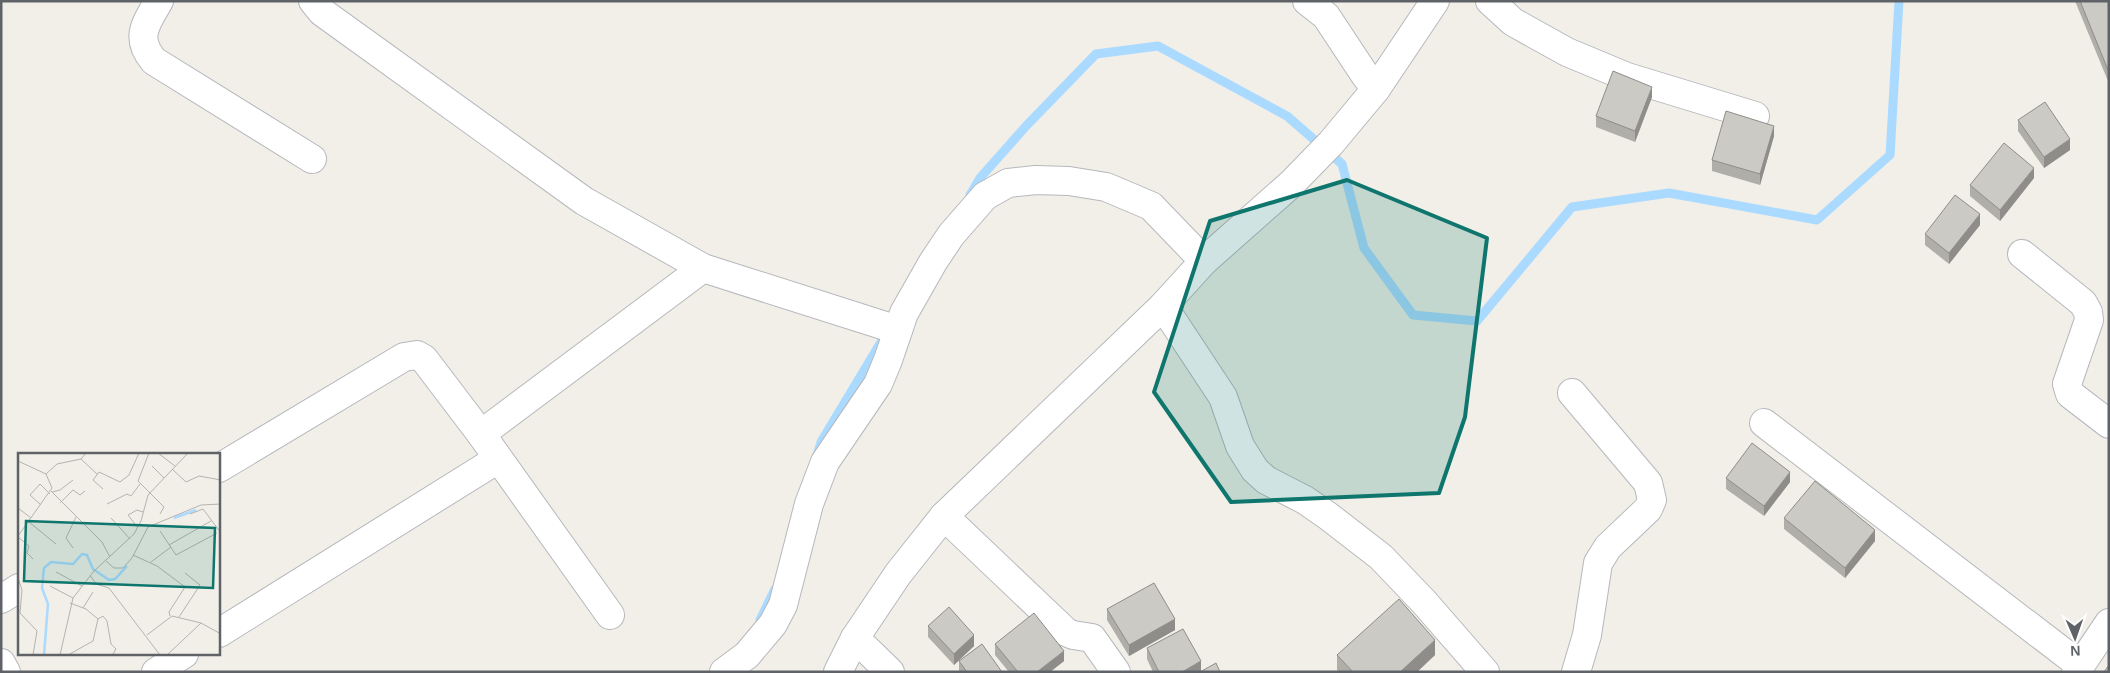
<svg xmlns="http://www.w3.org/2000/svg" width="2110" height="673" viewBox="0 0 2110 673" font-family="Helvetica,sans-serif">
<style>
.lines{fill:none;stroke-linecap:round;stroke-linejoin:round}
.stream{stroke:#aadaff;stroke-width:9}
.minor-casing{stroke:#b5b8bc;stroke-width:30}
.minor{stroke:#fff;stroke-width:28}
.wall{fill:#afaea9}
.shaded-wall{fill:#8f8d8a}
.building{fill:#cccac5;stroke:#8f8d8a}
.marked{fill:#0f766e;fill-opacity:0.2;stroke:#0f766e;stroke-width:4;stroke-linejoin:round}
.inset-river{fill:none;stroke:#aadaff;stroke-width:2.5}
.inset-road{fill:none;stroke:#b3b3b1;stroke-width:1}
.view{fill:#0f766e;fill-opacity:0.15;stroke:#0f766e;stroke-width:2.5}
.inset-edge{fill:none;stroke:#5f6368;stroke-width:2.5}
</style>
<rect width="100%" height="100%" fill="#f1efe8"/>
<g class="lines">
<!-- stream -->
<g class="stream">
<path d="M970 195 980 178 1027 125 1096 54 1158 46 1287 116 1342 164 1364 248 1413 315 1477 321 1572 207 1669 193 1817 220 1890 155 1899 1"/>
<path d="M817 456 821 442 884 337"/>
<path d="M760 620 775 589"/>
</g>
<defs>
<g id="minor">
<path d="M159 1C146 23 134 38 154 61L312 159"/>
<path d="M313 1 322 12 584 201 703 268 898 330"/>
<path d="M1307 1 1326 16 1365 75 1376 89"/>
<path d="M1490 1 1513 22 1567 52 1627 77 1755 116"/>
<path d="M2022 254 2083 303 2088 312 2089 320 2067 384 2070 394 2109 424"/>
<path d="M1163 306 1223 397 1240 446 1255 470 1266 480 1305 500 1328 516 1381 557 1424 602 1485 672"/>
<path d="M1572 393 1648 483 1652 500 1648 509 1608 547 1598 563 1587 635 1576 672"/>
<path d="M1764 423 2080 665"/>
<path d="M481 434 703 268"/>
<path d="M219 468 404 357 417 355 424 359 481 434 610 615"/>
<path d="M944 516 1066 632 1073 635 1092 638 1116 672"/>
<path d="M1 599 19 588"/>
<path d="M219 633 498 459"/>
<path d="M855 638 890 672"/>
<path d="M1 663 6 672"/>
<path d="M156 672 184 654"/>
<path d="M724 672 747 655 773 624 783 605 809 504 825 462 878 384 888 360 904 313 933 262 951 235 985 196 1008 183 1036 180 1069 181 1106 187 1151 206 1204 261"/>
<path d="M838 672 855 638 898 574 944 516 1163 306 1204 261 1291 184 1331 143 1376 89 1435 1"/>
<path d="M2076 672 2109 623"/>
</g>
</defs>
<!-- minor casing -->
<use href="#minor" class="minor-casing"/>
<!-- minor -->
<use href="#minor" class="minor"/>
</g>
<!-- wall -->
<g class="wall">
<path d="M2075 1H2109L2108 81Z"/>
<path d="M1652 97 1635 142 1596 127V116Z"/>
<path d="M2018 120 2070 150 2044 168 2018 131Z"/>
<path d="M1774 136 1760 185 1712 171V160Z"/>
<path d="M2034 178 2000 221 1970 196V185Z"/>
<path d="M1980 225 1949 264 1925 245V234Z"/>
<path d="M1726 478 1790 482 1764 516 1726 489Z"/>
<path d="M1784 518 1875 541 1845 578 1784 529Z"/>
<path d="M1107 609 1175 630 1129 656 1107 620Z"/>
<path d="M928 626 974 646 954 665 928 637Z"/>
<path d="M995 644 1064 661 1050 672H1009L995 655Z"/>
<path d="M1147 648 1201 671 1220 672H1153L1147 659Z"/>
<path d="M1337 655H1435L1417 672H1339L1337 670Z"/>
<path d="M959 661 1002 672H959Z"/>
</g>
<!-- shaded-wall -->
<g class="shaded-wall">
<rect x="2108" y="70" width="1" height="11"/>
<path d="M1652 87V97L1635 142V131Z"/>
<path d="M1774 126V136L1760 185V174Z"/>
<path d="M2070 139V150L2044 168V157Z"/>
<path d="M2034 168V178L2000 221V210Z"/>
<path d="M1980 214V225L1949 264V253Z"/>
<path d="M1790 472V482L1764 516V506Z"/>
<path d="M1875 530V541L1845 578V568Z"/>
<path d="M1175 619V630L1129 656V645Z"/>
<path d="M974 635V646L954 665V654Z"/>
<path d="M1435 640V655L1417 672H1400Z"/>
<path d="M1064 651V661L1050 672H1037Z"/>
<path d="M1201 661V672H1182Z"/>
</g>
<!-- building -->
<g class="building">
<path d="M2080 1H2109V70H2108Z"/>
<path d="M1613 71 1652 87 1635 131 1596 116Z"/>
<path d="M2045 102 2070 139 2044 157 2018 120Z"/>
<path d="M1726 111 1774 126 1760 174 1712 160Z"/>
<path d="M2004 143 2034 168 2000 210 1970 185Z"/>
<path d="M1955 195 1980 214 1949 253 1925 234Z"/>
<path d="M1752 443 1790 472 1764 506 1726 478Z"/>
<path d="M1815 481 1875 530 1845 568 1784 518Z"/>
<path d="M1154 583 1175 619 1129 645 1107 609Z"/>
<path d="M1399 599 1435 640 1400 672H1353L1337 655Z"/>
<path d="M949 607 974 635 954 654 928 626Z"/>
<path d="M1034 613 1064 651 1037 672H1018L995 644Z"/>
<path d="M1183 629 1201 661 1182 672H1159L1147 648Z"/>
<path d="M982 644 1002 672H967L959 661Z"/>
<path d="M1216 663 1220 672H1200Z"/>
<path d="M2109 665V672H2104Z"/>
</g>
<!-- marked area -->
<path class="marked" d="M1347 180 1487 238 1465 417 1439 493 1231 502 1154 392 1210 221Z"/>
<!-- overview -->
<g transform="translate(18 453)">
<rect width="202" height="202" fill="#f1efe8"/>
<path class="inset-river" d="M156 65 178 57M26 202 30 151 24 135 26 115 33 109 55 111 64 101 69 102 75 116 91 127 97 126 109 113"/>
<path class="inset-road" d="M131 0 120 28 146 54 142 61M140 0 157 13M63 6 79 21M0 8 28 21 34 35 0 83M134 13 146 25M154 16 168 29 181 23 203 27M28 21 39 11 63 6 68 0M85 36 75 27 81 19 102 29 111 22 121 0M33 38 84 89 92 104M34 39 42 37 55 27M42 50 55 37 62 42 67 38M89 51 109 41 113 43 122 31M23 52 12 42 22 31 32 41M0 55 13 65M172 61 185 56 203 80M93 65 112 86M11 69 38 91M120 75 110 62 119 57 125 59M142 78 158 102 199 80M0 84 11 93 9 100 15 106M151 92 193 68M55 95 48 85 58 64M115 102 139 113 167 134 151 159 152 163M88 108 96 115H105L114 105 130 74 183 52 203 51M133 109 153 94M38 119 64 133M72 122 78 131 91 135 142 202M0 125 4 137 2 160 19 178 15 202M32 133 55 145M65 155 75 139M161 164 182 132 167 120M80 166 85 163 89 168 93 191 98 196 95 201M129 182 154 163 183 170 203 181M42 202 55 145 76 118 116 81 123 68 130 42 170 0M50 202 75 188 80 166 68 156 52 150M149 202 183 170"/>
<path class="view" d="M8 68 197 75 195 135 6 128Z"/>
<rect width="202" height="202" class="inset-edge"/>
</g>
<!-- border -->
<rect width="2110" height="673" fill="none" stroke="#5f6368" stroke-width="5"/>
<!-- north arrow -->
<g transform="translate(2075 638) rotate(178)" stroke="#ffffff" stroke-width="4" paint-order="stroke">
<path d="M0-4L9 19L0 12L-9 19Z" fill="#5f6368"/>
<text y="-8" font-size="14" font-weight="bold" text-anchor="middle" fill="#5f6368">N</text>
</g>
</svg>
